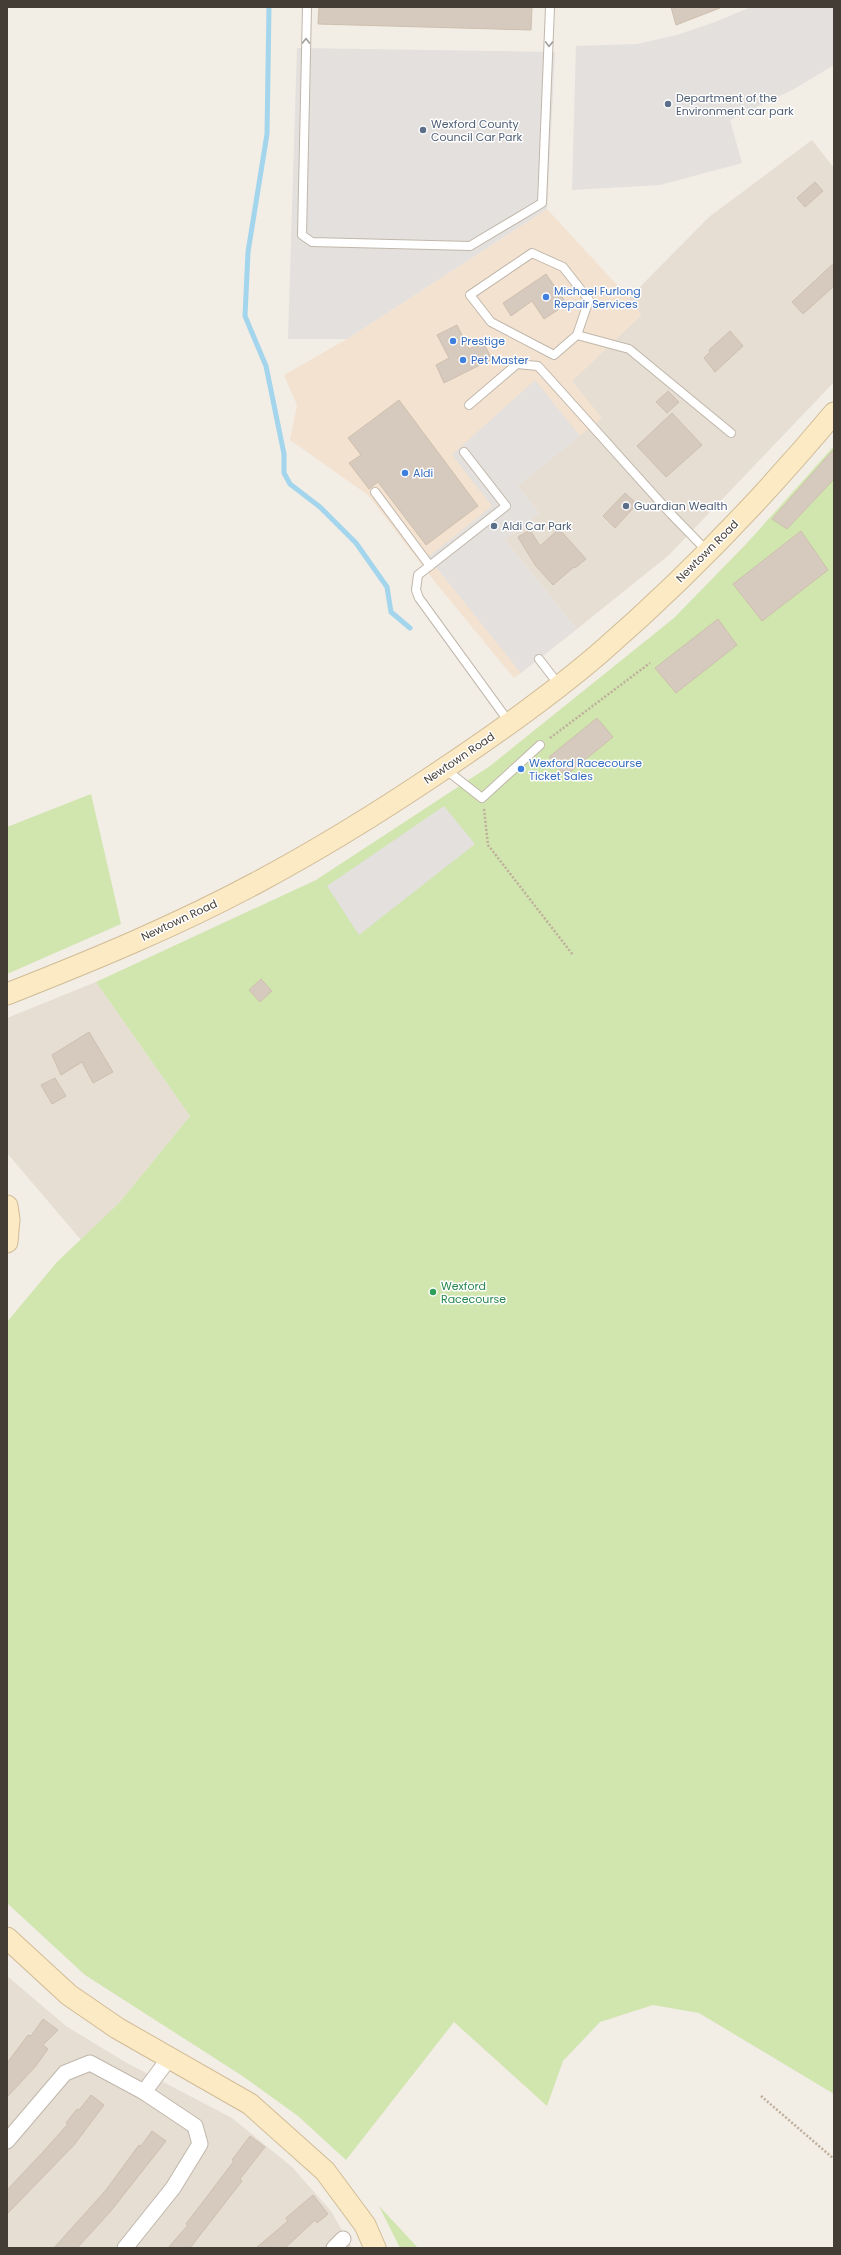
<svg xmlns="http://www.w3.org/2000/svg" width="841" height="2255" viewBox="0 0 841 2255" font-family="Poppins,sans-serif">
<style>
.residential{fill:#e6ded3}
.commercial{fill:#f4e2d0}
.green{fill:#d1e5af}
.parking{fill:#e3e0dd}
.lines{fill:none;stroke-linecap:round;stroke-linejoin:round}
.stream{stroke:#a3d5ed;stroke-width:5}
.building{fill:#d6cabe;stroke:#cebfae}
.lane-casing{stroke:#c0b7ab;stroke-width:10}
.street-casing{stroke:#c0b7ab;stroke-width:17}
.secondary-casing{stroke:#d1bc96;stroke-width:23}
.path{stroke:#beae9a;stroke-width:2.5;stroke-dasharray:2 2;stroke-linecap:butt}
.lane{stroke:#fff;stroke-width:8}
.street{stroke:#fff;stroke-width:15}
.secondary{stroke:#fceac5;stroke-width:21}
.oneway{stroke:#a29e9a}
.service-dot{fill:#5c6f8a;stroke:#fff;stroke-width:1.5}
.shop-dot{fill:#3f7fe0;stroke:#fff;stroke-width:1.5}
.leisure-dot{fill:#2e9e5b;stroke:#fff;stroke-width:1.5}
.labels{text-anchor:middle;stroke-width:3;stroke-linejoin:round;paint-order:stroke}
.service-label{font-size:11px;fill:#4e5e75;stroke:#fff;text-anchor:start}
.shop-label{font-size:11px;fill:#366cbe;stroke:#fff;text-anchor:start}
.street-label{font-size:11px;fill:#443d35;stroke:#fff}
.leisure-label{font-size:11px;fill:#27864d;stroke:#fff;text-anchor:start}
</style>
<rect width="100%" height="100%" fill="#f2ede5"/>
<!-- residential -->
<g class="residential">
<path d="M812 140 834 168V382L669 555 577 629 505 540 539 513 518 486 572 381 641 315 629 298 709 217Z"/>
<path d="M96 982 190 1116 119 1203 81 1240 7 1153V1018Z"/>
<path d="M7 1976 66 2026 125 2062 232 2118 292 2167 331 2211 352 2248H7Z"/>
</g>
<!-- commercial -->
<path class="commercial" d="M547 209 629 298 641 315 572 381 602 418 518 486 539 513 505 540 577 629 514 678 435 582 368 495 290 440 297 405 284 375 347 339Z"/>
<!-- green -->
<g class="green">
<path d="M834 446V2094L699 2013 653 2005 600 2022 563 2061 547 2106 454 2022 346 2160 298 2116 241 2075 85 1975 7 1903V1322L57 1262 119 1203 190 1116 96 982 316 880 490 766 674 618 748 542Z"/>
<path d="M91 794 121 924 7 974V827Z"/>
<path d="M379 2206 418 2248H400Z"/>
</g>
<!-- parking -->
<g class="parking">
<path d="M751 7H834V65L794 89 730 120 742 163 660 185 572 190 576 46 637 44 677 35 715 22Z"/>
<path d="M297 48 555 52 547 209 347 339H288Z"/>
<path d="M535 380 580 436 518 486 539 513 505 540 577 629 521 673 428 557 492 506 452 455Z"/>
<path d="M444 806 475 844 359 935 327 886Z"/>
</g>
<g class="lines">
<!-- stream -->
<path class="stream" d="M269 7 267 134 248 252 245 316 266 366 284 454V473L290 484 320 507 356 543 387 587 391 612 410 628"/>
</g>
<!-- building -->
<g class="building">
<path d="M319 7H532L531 30 318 24Z"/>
<path d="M671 7H719L720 8 676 25Z"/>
<path d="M815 182 823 191 805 207 797 198Z"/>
<path d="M834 263V286L803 314 792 302Z"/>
<path d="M546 274 567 304 544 319 532 301 511 316 503 303Z"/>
<path d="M457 325 469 349 483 342 492 359 444 383 436 365 449 358 437 335Z"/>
<path d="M730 331 743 346 715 372 704 358 710 352 709 350Z"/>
<path d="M668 391 679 402 667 413 656 402Z"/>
<path d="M399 400 478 506 426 545 378 482 369 489 349 463 361 455 348 438Z"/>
<path d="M672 413 702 445 666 477 637 446Z"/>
<path d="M834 449V479L787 529 772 519Z"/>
<path d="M625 493 637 504 615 528 603 516Z"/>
<path d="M559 529 586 559 575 568 574 567 553 585 535 565 518 537 530 530 540 546Z"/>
<path d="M801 531 828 570 762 621 733 584Z"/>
<path d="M718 619 737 645 676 693 655 668Z"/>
<path d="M597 718 613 737 565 776 549 757Z"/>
<path d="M261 979 272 991 260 1002 249 990Z"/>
<path d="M89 1032 113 1072 93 1083 82 1062 61 1075 52 1055Z"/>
<path d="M55 1078 66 1096 52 1104 41 1085Z"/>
<path d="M43 2019 58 2030 43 2045 48 2049 35 2067 7 2097V2063L28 2035 31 2036Z"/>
<path d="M91 2095 104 2105 74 2145 7 2214V2190L43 2152 68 2124 66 2123 77 2109 79 2110Z"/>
<path d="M152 2131 166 2141 110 2212 77 2248H54L106 2190 139 2145 141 2146Z"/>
<path d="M250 2136 265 2147 240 2179 242 2181 190 2248H168L188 2225 186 2224 234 2161 232 2160Z"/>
<path d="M313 2195 328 2214 317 2223 315 2220 285 2248H256L288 2221 286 2218Z"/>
</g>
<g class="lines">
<defs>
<g id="lane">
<path d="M307 7 302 235 312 242 470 246 542 203 550 7"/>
<path d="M532 253 563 267 589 300 577 335 554 355 491 322 470 295Z"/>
<path d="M577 335 629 349 731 433"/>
<path d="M469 405 517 364 538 366 671 514 707 551"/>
<path d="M464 452 506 506 418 575 416 590 419 598 509 722"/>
<path d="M375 492 430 566"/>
<path d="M539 659 559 685"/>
<path d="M445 769 482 798 540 745"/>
</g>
<g id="street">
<path d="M7 2141 65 2073 90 2063 144 2092 170 2057"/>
<path d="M125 2248 173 2188 200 2144 195 2126 144 2092"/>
<path d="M334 2248 343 2239"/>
</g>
<g id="secondary">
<path d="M7 994C91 961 176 926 256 883 318 850 378 813 436 774 493 736 549 697 601 652 685 579 763 498 834 413"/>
<path d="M7 1206 9 1219 7 1242"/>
<path d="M7 1938 69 1995 117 2028 250 2104 325 2171 365 2225 375 2248"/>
</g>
</defs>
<!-- lane casing -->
<use href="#lane" class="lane-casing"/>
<!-- street casing -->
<use href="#street" class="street-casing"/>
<!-- secondary casing -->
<use href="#secondary" class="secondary-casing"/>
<!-- path -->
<g class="path">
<path d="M550 738 650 663"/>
<path d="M484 809 488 845 573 955"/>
<path d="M761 2096 834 2159"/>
</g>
<!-- lane -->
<use href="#lane" class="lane"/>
<!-- street -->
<use href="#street" class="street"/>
<!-- secondary -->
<use href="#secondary" class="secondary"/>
</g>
<!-- one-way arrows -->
<defs><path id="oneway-chevron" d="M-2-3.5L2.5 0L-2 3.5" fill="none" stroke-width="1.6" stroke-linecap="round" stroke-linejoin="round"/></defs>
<g class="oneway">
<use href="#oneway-chevron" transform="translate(306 41) rotate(-89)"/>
<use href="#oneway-chevron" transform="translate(549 44) rotate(92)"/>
</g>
<!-- markers -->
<g class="service-dot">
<circle cx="668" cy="104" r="4"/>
<circle cx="423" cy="130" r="4"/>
<circle cx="626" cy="506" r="4"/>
<circle cx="494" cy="526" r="4"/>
</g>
<g class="shop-dot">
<circle cx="546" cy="297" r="4"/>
<circle cx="453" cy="341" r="4"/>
<circle cx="463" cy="360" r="4"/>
<circle cx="405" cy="473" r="4"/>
<circle cx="521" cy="769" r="4"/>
</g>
<circle class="leisure-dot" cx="433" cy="1292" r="4"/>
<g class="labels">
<!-- service labels -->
<g class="service-label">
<text x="676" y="102">Department of the<tspan x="676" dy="13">Environment car park</tspan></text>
<text x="431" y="128">Wexford County<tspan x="431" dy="13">Council Car Park</tspan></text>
<text x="634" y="510">Guardian Wealth</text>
<text x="502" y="530">Aldi Car Park</text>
</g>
<!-- shop labels -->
<g class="shop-label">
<text x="554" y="295">Michael Furlong<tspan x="554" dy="13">Repair Services</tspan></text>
<text x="461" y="345">Prestige</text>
<text x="471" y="364">Pet Master</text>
<text x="413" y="477">Aldi</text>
<text x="529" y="767">Wexford Racecourse<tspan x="529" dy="13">Ticket Sales</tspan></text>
</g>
<!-- street labels -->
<g class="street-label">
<text transform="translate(707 551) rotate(-45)" y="4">Newtown Road</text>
<text transform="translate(459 758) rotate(-34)" y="4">Newtown Road</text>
<text transform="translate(179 920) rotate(-25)" y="4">Newtown Road</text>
</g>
<!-- leisure labels -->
<g class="leisure-label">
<text x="441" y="1290">Wexford<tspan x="441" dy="13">Racecourse</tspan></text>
</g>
</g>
<!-- border -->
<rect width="841" height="2255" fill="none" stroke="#443d35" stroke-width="16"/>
</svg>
